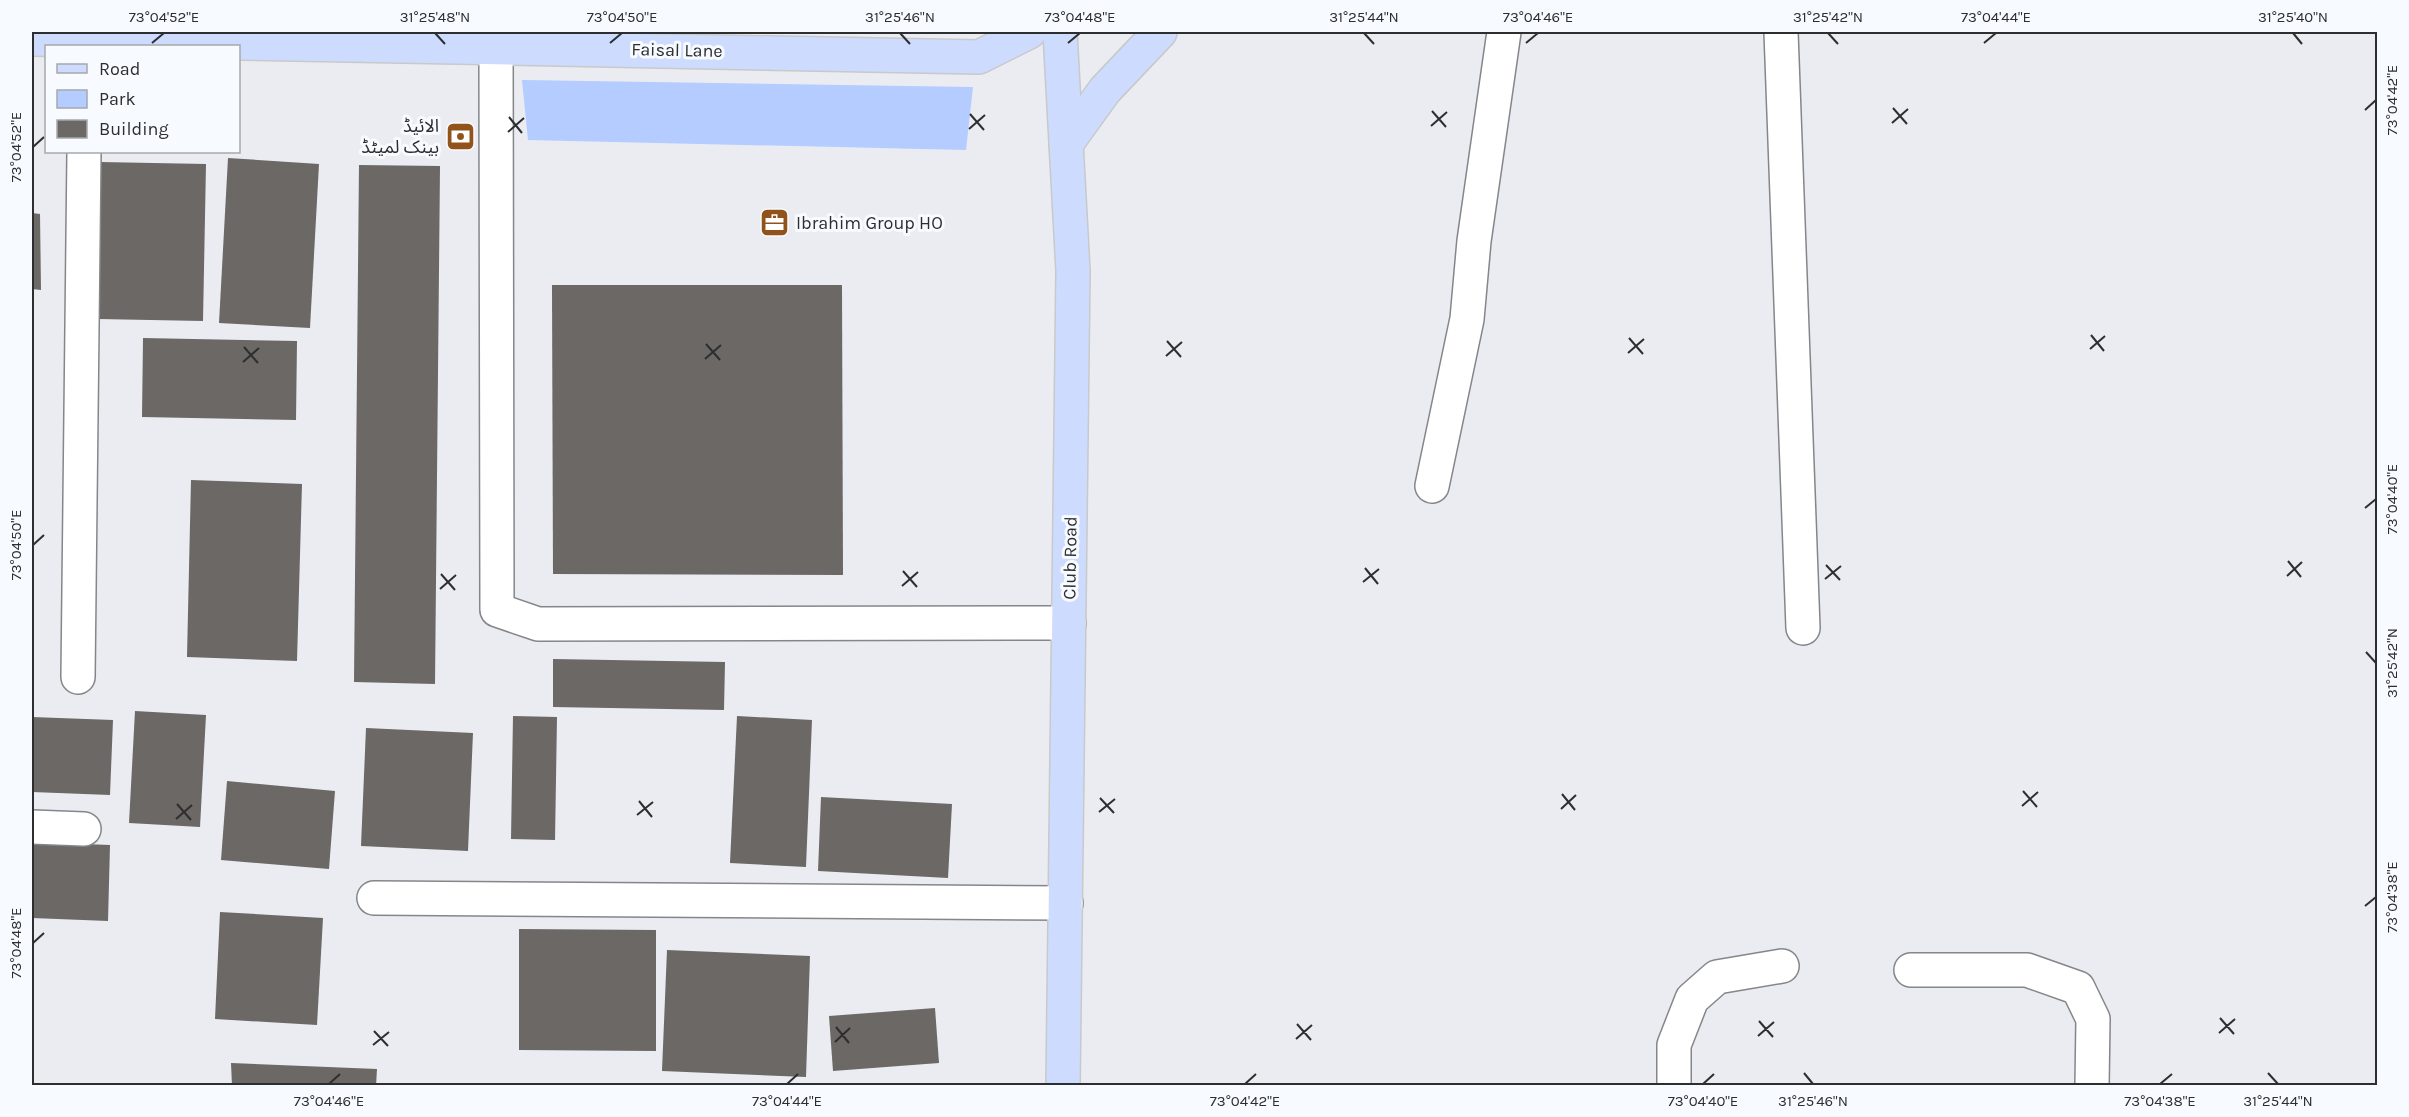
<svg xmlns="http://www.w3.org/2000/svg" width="2409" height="1117" viewBox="0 0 2409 1117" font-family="Karla,'Noto Sans Arabic',sans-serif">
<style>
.green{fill:#b4ccff}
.building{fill:#6b6865}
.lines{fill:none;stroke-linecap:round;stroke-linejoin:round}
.minor-casing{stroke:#84868a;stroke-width:36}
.major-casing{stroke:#c8c9c9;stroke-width:36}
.minor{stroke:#fff;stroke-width:33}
.major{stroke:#cddcfe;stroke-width:33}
.ticks{fill:none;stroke:#2d2e30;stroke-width:2}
.labels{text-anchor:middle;stroke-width:6;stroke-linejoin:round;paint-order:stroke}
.street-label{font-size:18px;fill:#2d2e30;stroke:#f7fafe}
.poi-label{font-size:18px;fill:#2d2e30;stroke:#f7fafe;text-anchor:end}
.neatline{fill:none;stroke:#2d2e30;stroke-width:2}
.ticks-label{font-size:15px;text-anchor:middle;fill:#2d2e30}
</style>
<rect width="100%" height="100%" fill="#eaecf1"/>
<!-- green -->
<path class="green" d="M522 80 973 87 966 150 528 140Z"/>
<!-- building -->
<g class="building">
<path d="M228 158 319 164 310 328 219 323Z"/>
<path d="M100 162 206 164 203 321 98 319Z"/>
<path d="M359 165 440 166 435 684 354 682Z"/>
<path d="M32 213 40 214 41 290 32 289Z"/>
<path d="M552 285H842L843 575 553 574Z"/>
<path d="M143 338 297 341 296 420 142 417Z"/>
<path d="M191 480 302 484 297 661 187 657Z"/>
<path d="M553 659 725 662 724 710 553 707Z"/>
<path d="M135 711 206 715 200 827 129 823Z"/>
<path d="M513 716 557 717 555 840 511 839Z"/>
<path d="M737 716 812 720 806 867 730 863Z"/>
<path d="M32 717 113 720 110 795 32 792Z"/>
<path d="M366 728 473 733 468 851 361 846Z"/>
<path d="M227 781 335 791 329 869 221 860Z"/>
<path d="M821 797 952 804 948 878 818 871Z"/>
<path d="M32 842 110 845 108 921 32 918Z"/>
<path d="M220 912 323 918 317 1025 215 1019Z"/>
<path d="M519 929 656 930V1051L519 1050Z"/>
<path d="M667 950 810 956 806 1077 662 1071Z"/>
<path d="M935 1008 939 1063 833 1071 829 1016Z"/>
<path d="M231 1063 377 1069 376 1086H232Z"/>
</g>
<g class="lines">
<defs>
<g id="minor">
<path d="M1781 32 1803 628"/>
<path d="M496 46 497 610 538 624 1069 623"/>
<path d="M1432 486 1467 319 1474 241 1504 32"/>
<path d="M78 677 84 152"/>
<path d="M32 827 84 829"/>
<path d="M374 898 1066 903"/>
<path d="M1911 970H2027L2078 988 2093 1019 2092 1086"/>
<path d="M1674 1086V1045L1692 999 1717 977 1782 966"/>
</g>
<g id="major">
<path d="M1060 32 1073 271 1063 1086"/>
<path d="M32 39 979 57 1029 32"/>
<path d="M1066 144 1105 90 1160 32"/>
</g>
</defs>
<!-- minor casing -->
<use href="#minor" class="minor-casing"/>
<!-- major casing -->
<use href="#major" class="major-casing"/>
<!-- minor -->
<use href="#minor" class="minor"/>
<!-- major -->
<use href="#major" class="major"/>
</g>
<!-- ticks -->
<path class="ticks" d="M435 33 445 44M900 33 910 44M1364 33 1374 44M1828 33 1838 44M2293 33 2302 44M152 43 164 33M610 43 622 33M1068 43 1080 33M1526 43 1538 33M1984 43 1996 33M1893 108 1907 124M2365 110 2376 100M1432 111 1446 127M970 114 984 130M509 117 522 133M1892 123 1908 109M1431 126 1447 112M969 129 985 115M508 132 524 118M33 147 44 137M2091 335 2104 351M1629 338 1643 354M1167 341 1181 357M706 344 720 360M244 347 258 363M2090 349 2105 336M1628 353 1644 339M1166 356 1182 342M705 359 721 345M243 362 259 348M2365 508 2376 499M33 545 44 535M2288 561 2301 577M1826 565 1840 580M1365 568 1378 584M903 571 917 587M441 574 455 590M2287 576 2302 562M1825 579 1841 566M1363 582 1379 569M902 586 918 572M440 589 456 575M2366 652 2376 663M2023 791 2037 807M1562 794 1575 810M1100 798 1114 813M639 801 652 817M177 804 191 820M2022 806 2038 792M1561 809 1576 795M1099 812 1115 799M637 815 653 802M176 819 192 805M2365 906 2376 897M33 943 44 933M2220 1018 2234 1034M1759 1021 1773 1037M1297 1024 1311 1040M836 1027 849 1043M374 1031 388 1046M2219 1033 2235 1019M1758 1036 1774 1022M1296 1039 1312 1025M835 1042 850 1028M373 1045 389 1032M1804 1073 1813 1084M2268 1073 2278 1084M329 1084 340 1074M787 1084 798 1074M1245 1084 1256 1074M1703 1084 1714 1074M2160 1084 2172 1074"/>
<!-- icons -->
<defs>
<symbol id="bank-square" viewBox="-11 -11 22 22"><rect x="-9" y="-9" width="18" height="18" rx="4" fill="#92531a" stroke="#f7fafe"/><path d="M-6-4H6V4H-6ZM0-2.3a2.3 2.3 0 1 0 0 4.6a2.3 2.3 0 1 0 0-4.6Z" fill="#fff"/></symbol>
<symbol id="office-square" viewBox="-11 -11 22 22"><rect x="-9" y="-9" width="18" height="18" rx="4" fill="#92531a" stroke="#f7fafe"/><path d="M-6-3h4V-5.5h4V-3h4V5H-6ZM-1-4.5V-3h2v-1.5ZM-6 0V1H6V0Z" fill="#fff"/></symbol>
</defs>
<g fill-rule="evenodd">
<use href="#bank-square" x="444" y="120" width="33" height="33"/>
<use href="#office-square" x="758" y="206" width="33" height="33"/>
</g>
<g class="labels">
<!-- street labels -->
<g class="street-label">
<text transform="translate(677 50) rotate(1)" y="6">Faisal Lane</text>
<text transform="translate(1070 558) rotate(-89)" y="6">Club Road</text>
</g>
<!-- poi labels -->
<g class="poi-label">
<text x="439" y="132">الائیڈ<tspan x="439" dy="21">بینک لمیٹڈ</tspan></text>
<text x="796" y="229" text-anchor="start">Ibrahim Group HO</text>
</g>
</g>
<!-- border -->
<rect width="2409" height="1117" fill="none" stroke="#f7fafe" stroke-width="66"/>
<!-- legend -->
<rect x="45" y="45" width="195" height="108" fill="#f7fafe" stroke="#a6a8ac" stroke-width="1.5"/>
<rect x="57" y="64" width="30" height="9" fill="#cddcfe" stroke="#a6a8ac" stroke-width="1.5"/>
<text x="99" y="75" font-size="18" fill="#2d2e30">Road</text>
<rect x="57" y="90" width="30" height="18" fill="#b4ccff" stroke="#a6a8ac" stroke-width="1.5"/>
<text x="99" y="105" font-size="18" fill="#2d2e30">Park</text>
<rect x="57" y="120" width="30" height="18" fill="#6b6865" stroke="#a6a8ac" stroke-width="1.5"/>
<text x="99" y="135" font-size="18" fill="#2d2e30">Building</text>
<rect x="33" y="33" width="2343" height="1051" class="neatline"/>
<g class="ticks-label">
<text x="164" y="22">73°04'52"E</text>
<text x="435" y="22">31°25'48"N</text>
<text x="622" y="22">73°04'50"E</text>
<text x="900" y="22">31°25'46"N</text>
<text x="1080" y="22">73°04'48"E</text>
<text x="1364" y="22">31°25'44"N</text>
<text x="1538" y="22">73°04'46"E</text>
<text x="1828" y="22">31°25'42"N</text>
<text x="1996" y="22">73°04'44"E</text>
<text x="2293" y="22">31°25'40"N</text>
<text transform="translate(2392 100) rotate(-90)" y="5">73°04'42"E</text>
<text transform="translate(16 147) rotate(-90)" y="5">73°04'52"E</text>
<text transform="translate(2392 499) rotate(-90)" y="5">73°04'40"E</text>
<text transform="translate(16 545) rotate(-90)" y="5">73°04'50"E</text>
<text transform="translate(2392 663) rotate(-90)" y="5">31°25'42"N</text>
<text transform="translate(2392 897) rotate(-90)" y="5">73°04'38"E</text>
<text transform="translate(16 943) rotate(-90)" y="5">73°04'48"E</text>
<text x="329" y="1106">73°04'46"E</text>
<text x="787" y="1106">73°04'44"E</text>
<text x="1245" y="1106">73°04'42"E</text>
<text x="1703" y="1106">73°04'40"E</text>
<text x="1813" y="1106">31°25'46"N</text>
<text x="2160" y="1106">73°04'38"E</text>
<text x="2278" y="1106">31°25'44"N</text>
</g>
</svg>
